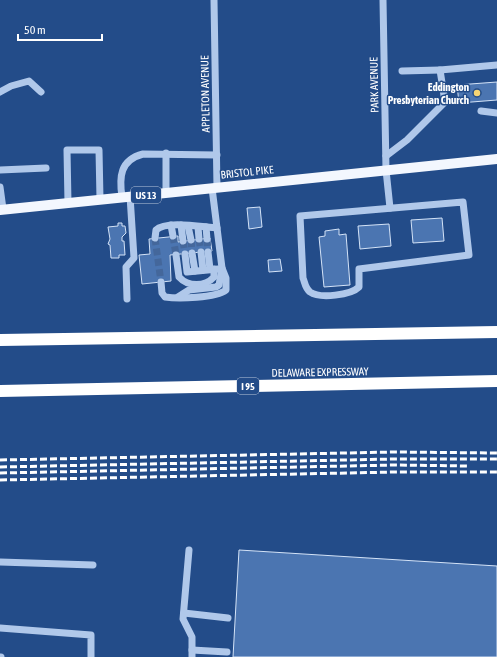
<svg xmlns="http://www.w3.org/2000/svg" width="497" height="657" viewBox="0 0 497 657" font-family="'Asap Condensed',sans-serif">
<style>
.building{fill:#4b75b1;stroke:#d4e3f7}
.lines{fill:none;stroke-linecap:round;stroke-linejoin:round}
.minor-tunnel{stroke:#44679b;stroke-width:7;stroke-dasharray:7 3.5;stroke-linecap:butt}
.minor{stroke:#b0c8ea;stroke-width:7}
.major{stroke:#f3f7fe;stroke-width:10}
.highway{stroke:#fff;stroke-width:12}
.rail{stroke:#fff;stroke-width:3;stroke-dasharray:7 3;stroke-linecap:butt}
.poi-dot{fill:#f5d473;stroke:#234c89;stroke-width:1.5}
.labels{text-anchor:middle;stroke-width:3;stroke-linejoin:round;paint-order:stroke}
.shield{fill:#234c89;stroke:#bdc9dc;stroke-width:1}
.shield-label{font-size:10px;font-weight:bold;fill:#fff}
.street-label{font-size:11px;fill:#fff;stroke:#234c89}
.poi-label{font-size:11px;font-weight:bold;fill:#fff;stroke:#234c89;text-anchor:end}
</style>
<rect width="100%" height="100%" fill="#234c89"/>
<!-- building -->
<g class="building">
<path d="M497 82V100L459 103 457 85Z"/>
<path d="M260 207 262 227 249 229 247 208Z"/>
<path d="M442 218 444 241 413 243 411 220Z"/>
<path d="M118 223H122V226H125L126 233 122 237V241H124L125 255H119V258H111L110 245 108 244 110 239 108 227 118 226Z"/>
<path d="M389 224 391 246 360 249 358 226Z"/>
<path d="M339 229V235L346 234 350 285 324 287 319 237 325 236V231Z"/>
<path d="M178 236V242L210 238 212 251 170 255 171 281 142 284 139 255 150 254 149 239Z"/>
<path d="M280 259 282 271 269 272 268 260Z"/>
<path d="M239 550 497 566V657H233Z"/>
</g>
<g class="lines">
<!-- minor-tunnel -->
<g class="minor-tunnel">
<path d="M173 236 176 255"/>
<path d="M155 238 161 282"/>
<path d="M199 239 201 252"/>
<path d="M207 239 208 252"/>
<path d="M191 240 192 253"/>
<path d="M183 241 185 254"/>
</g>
<!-- minor -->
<g class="minor">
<path d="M214 0 217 188"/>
<path d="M383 0 386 170 390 208"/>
<path d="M402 71 440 70"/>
<path d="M0 92 11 86 29 81 41 92"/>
<path d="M481 111 497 113"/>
<path d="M386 156 407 140 445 102 440 70 497 65"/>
<path d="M0 170 46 168"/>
<path d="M0 187 3 209"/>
<path d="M166 193V153"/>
<path d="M122 197C119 177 120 160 143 154L217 155"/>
<path d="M463 202 469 255 359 269V287C351 295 320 299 310 292 305 288 305 283 303 278L300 216Z"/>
<path d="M68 203 67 150H99L100 199"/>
<path d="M171 225 173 236"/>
<path d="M181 225 183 241"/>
<path d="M188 226 191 240"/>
<path d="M198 227 199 239"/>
<path d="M206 227 207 239"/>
<path d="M155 238 156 230C166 220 202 227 217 228L212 188"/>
<path d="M201 252 203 270"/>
<path d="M208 252 210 269"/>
<path d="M192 253 195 271"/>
<path d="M185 254 187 272 218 269"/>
<path d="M176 255 179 277C188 287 205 287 214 277V269"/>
<path d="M161 282 162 293 165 297C178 299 216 298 226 290V278L222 268"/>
<path d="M178 297 189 290 216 287 219 285 222 268 217 228"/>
<path d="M127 299 126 267 134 258 130 196"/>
<path d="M189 550 183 619 192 637V657"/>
<path d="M0 562 93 565"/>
<path d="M184 613 228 618"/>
<path d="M0 628 91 635V657"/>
<path d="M192 650 227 652"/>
<path d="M0 657H1"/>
</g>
<!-- major -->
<path class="major" d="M0 210 497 159"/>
<!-- highway -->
<g class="highway">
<path d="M0 340 497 332"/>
<path d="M0 391 497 381"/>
</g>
<!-- rail -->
<g class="rail">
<path d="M0 460 395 452 497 453"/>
<path d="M0 467 395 459H497"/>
<path d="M0 473 396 465 468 466"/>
<path d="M0 480 396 472H497"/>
</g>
</g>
<!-- markers -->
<circle class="poi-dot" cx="477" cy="93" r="4"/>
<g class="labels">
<!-- shield labels -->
<g class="shield">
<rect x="131" y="187" width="30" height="16" rx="3"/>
<rect x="237" y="378" width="22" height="16" rx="3"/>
</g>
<g class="shield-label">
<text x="146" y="199">US 13</text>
<text x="248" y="390">I 95</text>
</g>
<!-- street labels -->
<g class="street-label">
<text transform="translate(374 85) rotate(-91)" y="4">PARK AVENUE</text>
<text transform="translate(205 94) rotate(-91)" y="4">APPLETON AVENUE</text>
<text transform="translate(247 172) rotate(-6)" y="4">BRISTOL PIKE</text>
<text transform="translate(320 372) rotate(-1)" y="4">DELAWARE EXPRESSWAY</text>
</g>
<!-- poi labels -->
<g class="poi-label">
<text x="469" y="91">Eddington<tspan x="469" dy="13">Presbyterian Church</tspan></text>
</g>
</g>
<!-- scale -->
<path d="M18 34v6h84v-6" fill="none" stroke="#ffffff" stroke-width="2"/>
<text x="24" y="34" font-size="12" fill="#ffffff" stroke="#234c89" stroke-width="3" paint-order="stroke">50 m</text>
</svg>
